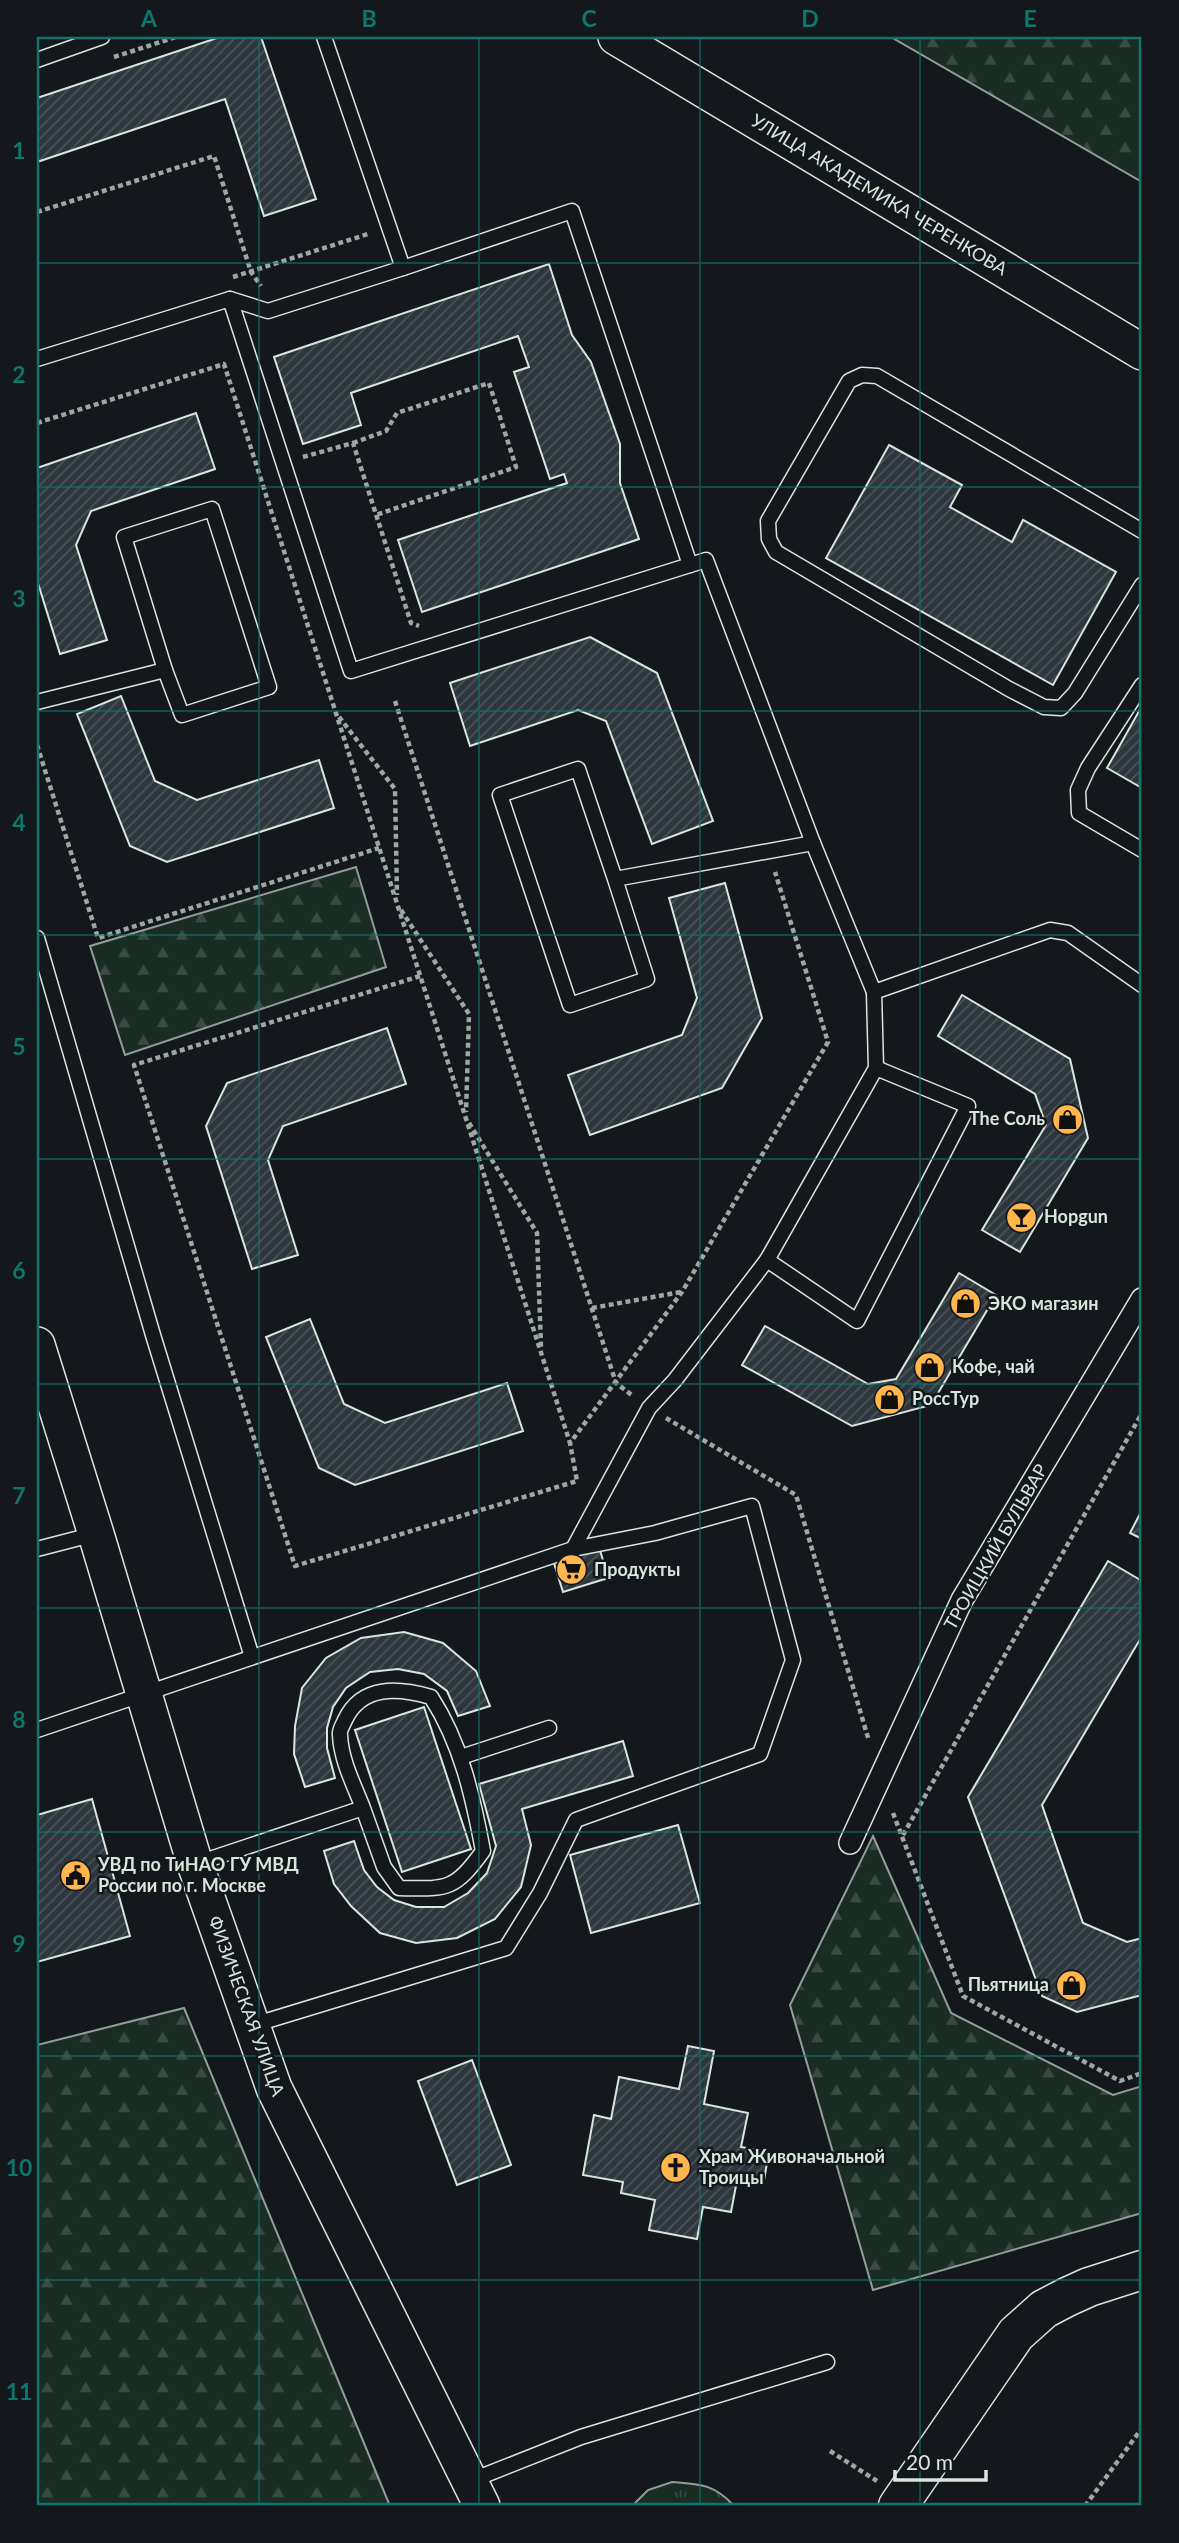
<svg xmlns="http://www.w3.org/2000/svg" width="1179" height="2543" viewBox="0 0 1179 2543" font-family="Lato,sans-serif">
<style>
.grass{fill:url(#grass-tufts);stroke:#939e99;stroke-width:2}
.forest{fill:url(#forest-firs);stroke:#939e99;stroke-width:2}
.building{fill:url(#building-hatch);stroke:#d8e6dc;stroke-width:2}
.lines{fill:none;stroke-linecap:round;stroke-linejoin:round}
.service-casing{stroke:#d8e6dc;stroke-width:17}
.pedestrian-casing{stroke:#d8e6dc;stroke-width:24}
.tertiary-casing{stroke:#d8e6dc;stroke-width:38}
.secondary-casing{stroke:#d8e6dc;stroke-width:41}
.path{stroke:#9da8a2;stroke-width:4.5;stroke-dasharray:5 3.5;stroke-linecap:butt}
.service{stroke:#14181c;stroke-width:14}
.pedestrian{stroke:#14181c;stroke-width:21}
.tertiary{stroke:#14181c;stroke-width:35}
.secondary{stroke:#14181c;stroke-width:38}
.grid{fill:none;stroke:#0f766e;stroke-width:2;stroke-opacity:0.55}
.labels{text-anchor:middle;stroke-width:5;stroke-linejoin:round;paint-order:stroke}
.street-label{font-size:18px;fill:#d8e6dc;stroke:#14181c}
.poi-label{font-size:18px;font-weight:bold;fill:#d8e6dc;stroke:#14181c;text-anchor:start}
.neatline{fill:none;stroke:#0f766e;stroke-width:2.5}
.grid-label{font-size:23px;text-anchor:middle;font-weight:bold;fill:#0f766e}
</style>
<defs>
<pattern id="grass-tufts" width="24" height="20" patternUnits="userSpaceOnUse" patternTransform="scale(1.75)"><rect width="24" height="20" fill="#1a2d24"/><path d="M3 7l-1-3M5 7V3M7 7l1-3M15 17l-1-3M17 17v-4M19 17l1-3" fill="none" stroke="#3b4b43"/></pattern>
<pattern id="forest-firs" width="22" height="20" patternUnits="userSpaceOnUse" patternTransform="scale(1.75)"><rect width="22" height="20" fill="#1a2d24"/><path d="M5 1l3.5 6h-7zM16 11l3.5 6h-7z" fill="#3b4b43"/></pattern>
<pattern id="building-hatch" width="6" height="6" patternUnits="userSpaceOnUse" patternTransform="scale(1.75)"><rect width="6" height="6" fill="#2c363c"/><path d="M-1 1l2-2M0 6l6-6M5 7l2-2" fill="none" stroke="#4a5358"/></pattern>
</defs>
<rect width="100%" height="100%" fill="#14181c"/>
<!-- grass -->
<path class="grass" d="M672 2482C700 2484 714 2484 734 2506H632L648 2490Z"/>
<!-- forest -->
<g class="forest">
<path d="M891 37H1142V182Z"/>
<path d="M356 867 386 967 125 1055 90 946Z"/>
<path d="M873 1836 951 2013 1113 2095 1142 2086V2213L873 2290 790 2005Z"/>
<path d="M184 2008 390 2506H37V2045Z"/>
</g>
<!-- building -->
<g class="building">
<path d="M220 37H261L316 199 264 216 225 99 37 162V98Z"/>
<path d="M549 264 572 335 591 362 620 444V483L639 539 422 612 398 540 567 483 564 474 550 479 514 372 529 367 518 336 351 393 361 425 303 444 274 357Z"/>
<path d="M196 413 215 469 91 511 76 545 107 640 60 654 37 580V468Z"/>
<path d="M889 445 962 485 950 507 1012 542 1023 520 1116 572 1053 685 826 558Z"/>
<path d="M590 637 657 673 713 821 652 844 606 721 578 710 470 746 450 683Z"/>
<path d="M121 696 155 781 197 800 319 760 334 808 167 862 130 846 77 714Z"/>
<path d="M1142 706V788L1107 768Z"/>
<path d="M725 883 762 1018 722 1088 590 1135 568 1075 682 1035 697 998 669 898Z"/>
<path d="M962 995 1070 1059 1088 1138 1020 1252 982 1230 1046 1125 1035 1094 938 1036Z"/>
<path d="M387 1028 406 1084 283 1126 268 1160 298 1255 252 1269 206 1126 227 1083Z"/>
<path d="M959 1273 996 1295 931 1405 852 1426 742 1365 765 1326 868 1384 896 1379Z"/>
<path d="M310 1319 344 1404 385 1423 507 1383 523 1431 355 1485 319 1468 266 1337Z"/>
<path d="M1142 1510V1539L1130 1533Z"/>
<path d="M598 1543 608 1578 563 1592 552 1557Z"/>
<path d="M1108 1561 1142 1581V1636L1042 1805 1083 1923 1127 1942 1142 1938V1995L1077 2012 1042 1996 968 1797Z"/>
<path d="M404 1632 443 1643 476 1671 490 1706 458 1716 447 1691 424 1674 398 1669 370 1672 346 1688 333 1707 327 1728V1748L335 1778 305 1787 294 1754 295 1726 302 1688 326 1658 361 1638Z"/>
<path d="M424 1707 471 1849 402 1872 355 1730Z"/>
<path d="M623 1741 633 1776 522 1809 531 1845 521 1887 495 1919 457 1938 416 1943 380 1933 351 1906 334 1884 324 1851 354 1841 364 1870 377 1887 394 1900 416 1907H444L468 1893 487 1873 496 1846 479 1784Z"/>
<path d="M92 1799 130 1936 37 1962V1815Z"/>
<path d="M678 1825 700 1903 591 1933 570 1855Z"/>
<path d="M688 2046 714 2051 704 2104 748 2113 741 2147 769 2152 764 2180 738 2175 731 2212 703 2207 697 2239 649 2230 655 2200 621 2193 623 2182 583 2175 594 2115 611 2119 619 2077 679 2089Z"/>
<path d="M472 2060 511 2165 457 2185 418 2081Z"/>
</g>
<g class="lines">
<defs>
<g id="service">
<path d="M324 37 403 268 572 211 690 565"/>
<path d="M37 60 102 37"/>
<path d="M230 299 268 311 403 268"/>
<path d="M37 359 230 299 351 671 706 560 813 843 874 992 876 1068 767 1260 675 1380 649 1408 573 1549 37 1730"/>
<path d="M212 509 269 687 182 715 165 670 124 537Z"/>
<path d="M1142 531 877 376 862 375 849 381 768 521 769 539 776 552 1009 689 1044 707 1061 708 1075 693 1142 585"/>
<path d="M1142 685 1088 768 1078 790 1079 813 1142 850"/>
<path d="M37 702 165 670"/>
<path d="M615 879 578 769 500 795 570 1005 647 979 615 879 813 843"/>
<path d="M37 938 153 1335 252 1657"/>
<path d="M874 992 1050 930 1068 933 1142 985"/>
<path d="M767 1260 857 1321 968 1106 876 1068"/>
<path d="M37 1549 95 1534"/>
<path d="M461 1757 549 1728"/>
<path d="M195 1864 363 1808 384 1867 399 1888C447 1889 454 1891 483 1851 473 1797 461 1743 431 1697 399 1688 362 1684 345 1720 343 1725 339 1730 340 1735 341 1760 354 1785 363 1808"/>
<path d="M253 2025 506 1948 540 1893 576 1820 760 1754 793 1660 752 1506 655 1533 573 1549"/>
<path d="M470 2481 581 2437 827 2362"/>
</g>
<path id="pedestrian" d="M850 1843 962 1600 1142 1299"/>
<g id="tertiary">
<path d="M616 37 1142 352"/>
<path d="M37 1345 96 1534 195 1864 274 2088 482 2506"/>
</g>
<path id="secondary" d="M898 2506 1016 2334 1044 2309 1067 2297 1089 2287 1142 2270"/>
</defs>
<!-- service casing -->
<use href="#service" class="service-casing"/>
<!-- pedestrian casing -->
<use href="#pedestrian" class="pedestrian-casing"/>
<!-- tertiary casing -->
<use href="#tertiary" class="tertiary-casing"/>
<!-- secondary casing -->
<use href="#secondary" class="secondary-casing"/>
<!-- path -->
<g class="path">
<path d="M114 57 176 37"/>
<path d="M37 212 214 156 251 272 261 286"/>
<path d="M233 277 368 234"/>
<path d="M37 423 224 364 570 1443 682 1292 828 1042 775 872"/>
<path d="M353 443 386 431 397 413 489 383 516 467 376 515"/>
<path d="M303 457 353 443 411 623 419 626"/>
<path d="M395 701 616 1383 633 1396"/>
<path d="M339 717 395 789 397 895"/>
<path d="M37 745 98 938 379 848"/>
<path d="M401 910 469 1014 466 1112"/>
<path d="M420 976 134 1065 295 1566 577 1481 570 1443"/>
<path d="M469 1123 537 1233 541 1347"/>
<path d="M592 1308 681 1292"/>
<path d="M666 1418 796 1495 869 1741"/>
<path d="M893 1813 963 1996 1120 2081 1142 2073"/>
<path d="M903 1835 1142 1413"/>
<path d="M830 2451 877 2481"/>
<path d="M1085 2506 1142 2428"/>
</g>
<!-- service -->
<use href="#service" class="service"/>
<!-- pedestrian -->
<use href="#pedestrian" class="pedestrian"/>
<!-- tertiary -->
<use href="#tertiary" class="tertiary"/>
<!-- secondary -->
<use href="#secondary" class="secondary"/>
</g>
<!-- grid -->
<path class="grid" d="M259 37V2506M479 37V2506M700 37V2506M920 37V2506M37 263H1142M37 487H1142M37 711H1142M37 935H1142M37 1159H1142M37 1384H1142M37 1608H1142M37 1832H1142M37 2056H1142M37 2280H1142"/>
<!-- icons -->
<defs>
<symbol id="shop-disc" viewBox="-11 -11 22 22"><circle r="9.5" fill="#ffb74d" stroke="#14181c"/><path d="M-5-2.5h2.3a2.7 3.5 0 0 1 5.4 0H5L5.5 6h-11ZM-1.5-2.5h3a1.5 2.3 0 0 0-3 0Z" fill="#111"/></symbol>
<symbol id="bar-disc" viewBox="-11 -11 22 22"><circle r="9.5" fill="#ffb74d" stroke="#14181c"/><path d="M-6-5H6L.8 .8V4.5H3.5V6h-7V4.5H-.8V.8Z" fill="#111"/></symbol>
<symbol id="supermarket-disc" viewBox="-11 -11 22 22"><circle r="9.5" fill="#ffb74d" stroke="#14181c"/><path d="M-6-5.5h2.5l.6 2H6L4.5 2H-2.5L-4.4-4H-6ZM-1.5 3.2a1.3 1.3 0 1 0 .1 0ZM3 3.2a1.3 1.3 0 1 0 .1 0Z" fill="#111"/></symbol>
<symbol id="civic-disc" viewBox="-11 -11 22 22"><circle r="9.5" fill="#ffb74d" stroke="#14181c"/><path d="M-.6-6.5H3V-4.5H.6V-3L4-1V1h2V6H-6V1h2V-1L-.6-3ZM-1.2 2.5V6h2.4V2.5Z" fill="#111"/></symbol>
<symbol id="church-disc" viewBox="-11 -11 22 22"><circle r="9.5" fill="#ffb74d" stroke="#14181c"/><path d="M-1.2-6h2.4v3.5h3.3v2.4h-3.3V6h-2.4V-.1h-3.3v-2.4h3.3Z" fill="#111"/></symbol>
</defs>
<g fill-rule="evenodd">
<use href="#shop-disc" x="1050" y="1102" width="35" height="35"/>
<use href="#bar-disc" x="1004" y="1200" width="35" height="35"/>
<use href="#shop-disc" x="948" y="1286" width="35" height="35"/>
<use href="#shop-disc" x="912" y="1350" width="35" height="35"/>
<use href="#shop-disc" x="872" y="1382" width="35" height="35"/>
<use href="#supermarket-disc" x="554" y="1552" width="35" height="35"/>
<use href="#civic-disc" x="58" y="1858" width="35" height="35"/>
<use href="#shop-disc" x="1054" y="1968" width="35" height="35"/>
<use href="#church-disc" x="658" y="2150" width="35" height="35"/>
</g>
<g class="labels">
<!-- street labels -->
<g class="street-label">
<text transform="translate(879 195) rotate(31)" y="6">УЛИЦА АКАДЕМИКА ЧЕРЕНКОВА</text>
<text transform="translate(996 1547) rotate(-60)" y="6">ТРОИЦКИЙ БУЛЬВАР</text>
<text transform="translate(246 2006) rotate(70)" y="6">ФИЗИЧЕСКАЯ УЛИЦА</text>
</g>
<!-- poi labels -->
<g class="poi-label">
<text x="1045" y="1125" text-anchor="end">The Соль</text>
<text x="1044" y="1223">Hopgun</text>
<text x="988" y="1310">ЭКО магазин</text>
<text x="952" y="1373">Кофе, чай</text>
<text x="912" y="1405">РоссТур</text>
<text x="594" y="1576">Продукты</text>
<text x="98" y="1871">УВД по ТиНАО ГУ МВД<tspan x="98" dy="21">России по г. Москве</tspan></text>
<text x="1049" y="1991" text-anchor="end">Пьятница</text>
<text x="699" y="2163">Храм Живоначальной<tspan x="699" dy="21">Троицы</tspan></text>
</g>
</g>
<!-- border -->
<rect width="1179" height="2543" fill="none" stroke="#14181c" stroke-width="77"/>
<!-- scale -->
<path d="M895 2470v10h91v-10" fill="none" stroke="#d8e6dc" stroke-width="3.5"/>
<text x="906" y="2470" font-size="21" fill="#d8e6dc" stroke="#14181c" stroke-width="5" paint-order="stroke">20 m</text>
<rect x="38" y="38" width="1102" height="2466" class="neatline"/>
<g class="grid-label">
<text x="149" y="27">A</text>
<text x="369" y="27">B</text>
<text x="589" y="27">C</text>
<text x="810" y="27">D</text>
<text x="1030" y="27">E</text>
<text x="19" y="159">1</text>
<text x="19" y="383">2</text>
<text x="19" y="607">3</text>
<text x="19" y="831">4</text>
<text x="19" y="1055">5</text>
<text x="19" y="1279">6</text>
<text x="19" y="1504">7</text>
<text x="19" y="1728">8</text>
<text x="19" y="1952">9</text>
<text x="19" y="2176">10</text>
<text x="19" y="2400">11</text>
</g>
</svg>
